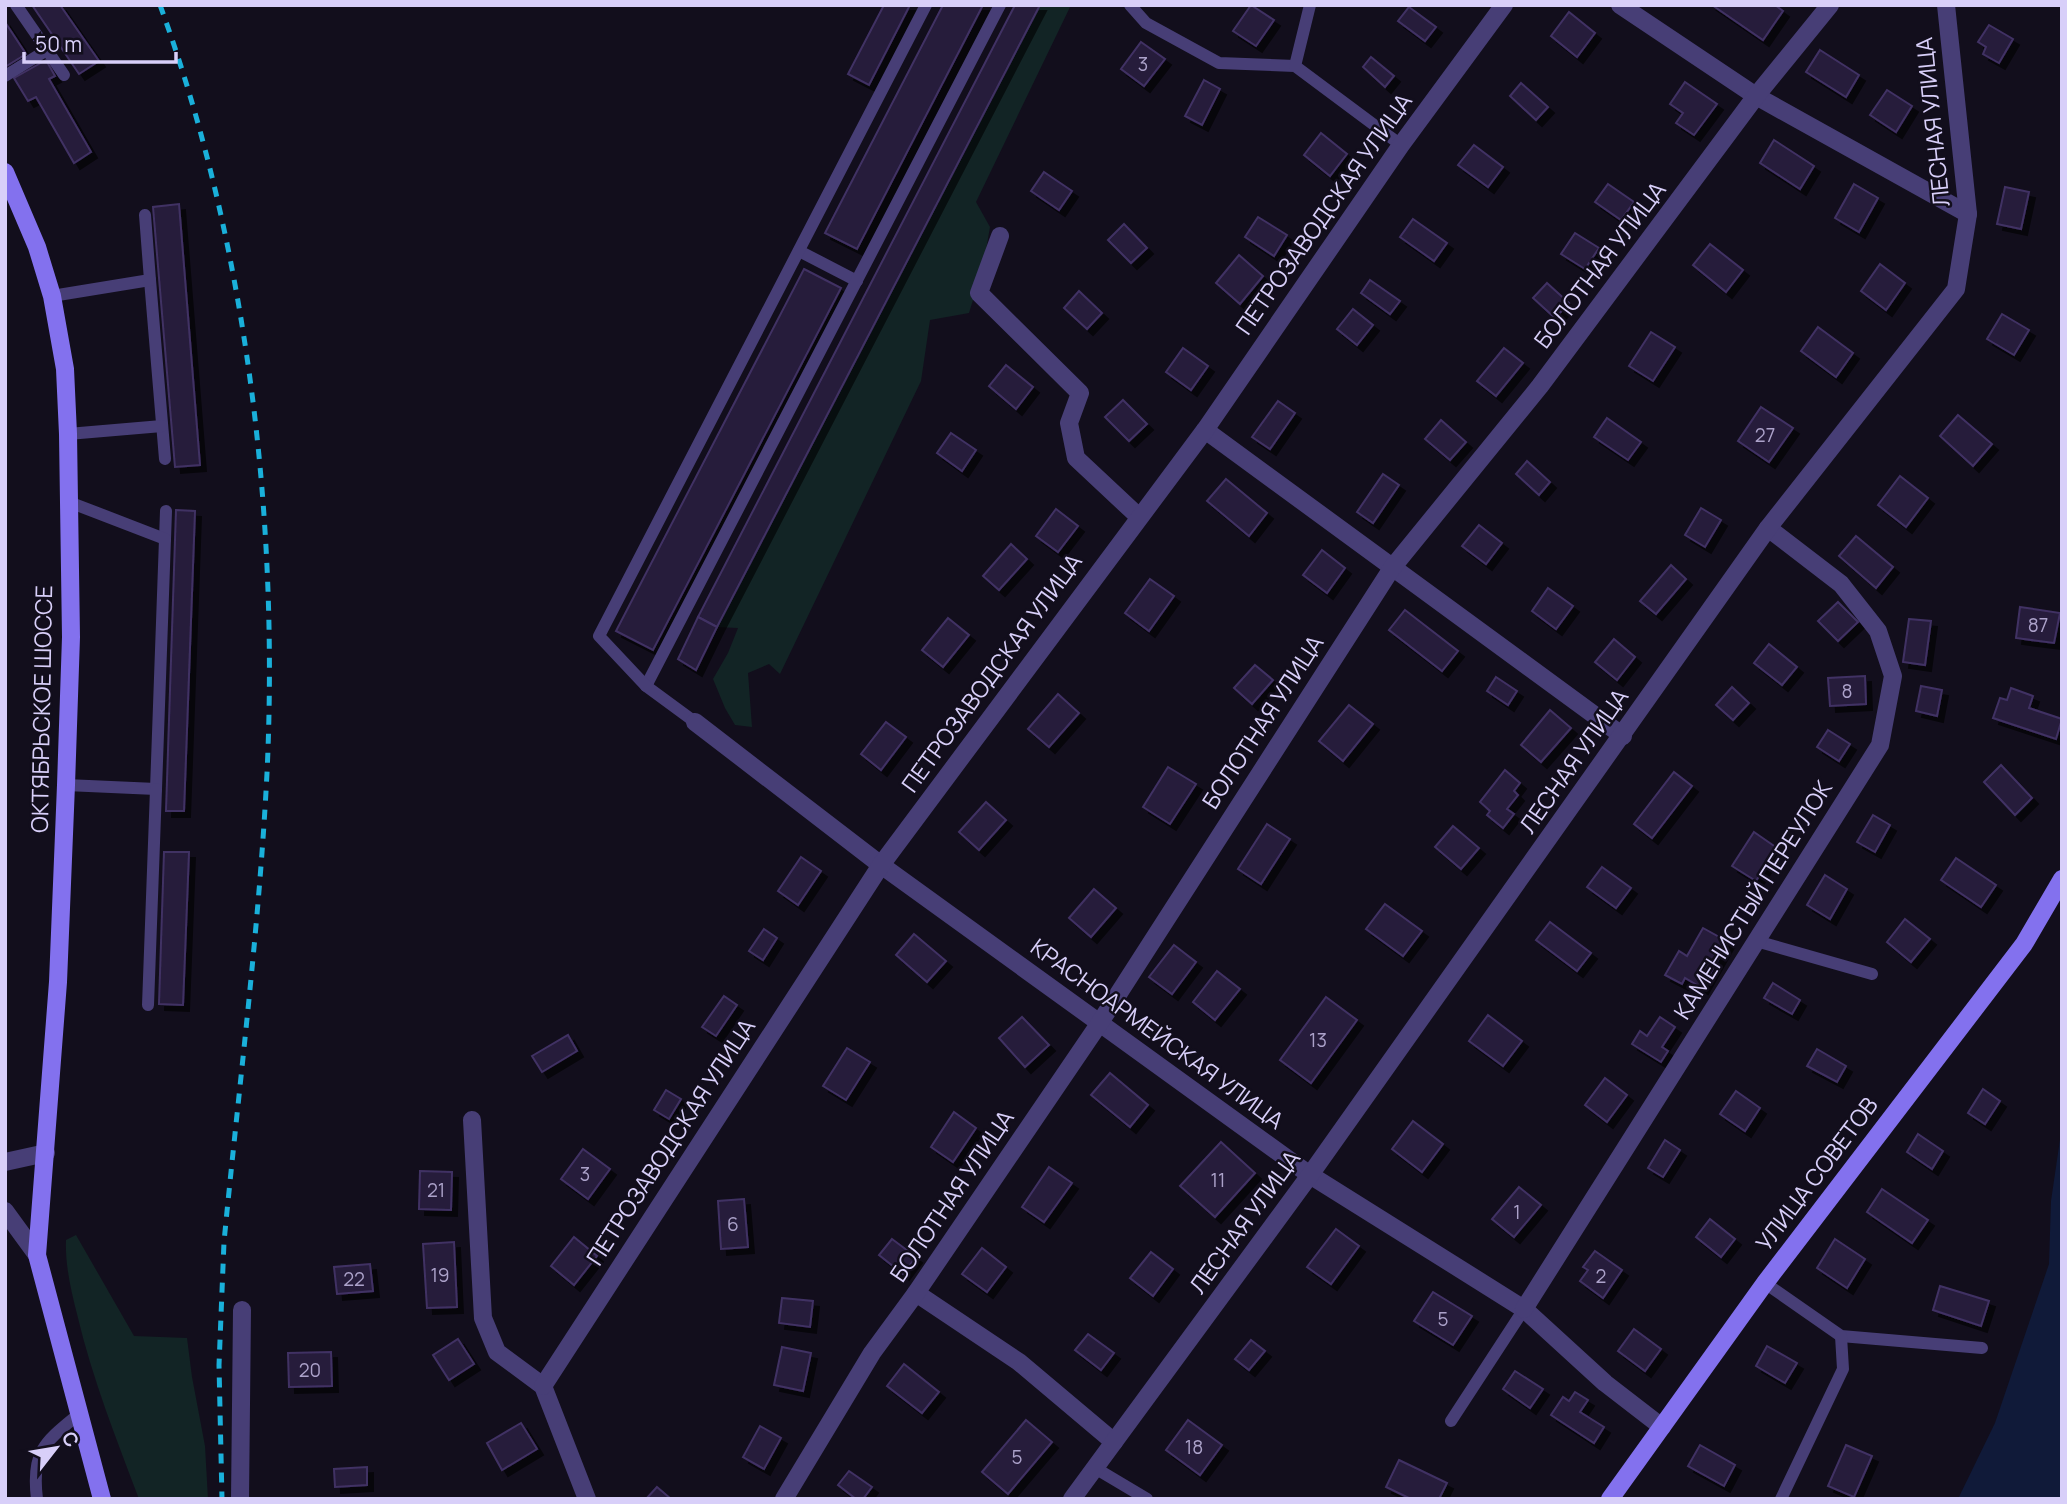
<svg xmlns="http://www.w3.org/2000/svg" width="2067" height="1504" viewBox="0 0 2067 1504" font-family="Manrope,sans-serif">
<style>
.green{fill:#122425}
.water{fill:#101a39}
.building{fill:#261c3b;stroke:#413164;stroke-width:2;filter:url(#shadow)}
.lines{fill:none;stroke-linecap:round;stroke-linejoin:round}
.service{stroke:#473e76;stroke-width:12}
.minor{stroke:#473e76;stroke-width:18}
.secondary{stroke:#8371ee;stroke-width:18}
.rail{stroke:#1ab0da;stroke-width:5;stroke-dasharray:10 9;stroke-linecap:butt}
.labels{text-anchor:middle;stroke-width:5;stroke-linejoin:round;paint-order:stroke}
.number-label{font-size:19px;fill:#aca2ca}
.street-label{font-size:23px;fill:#d8cff9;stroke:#120e1c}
</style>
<defs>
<filter id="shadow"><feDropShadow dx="6" dy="6" stdDeviation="0" flood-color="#0009"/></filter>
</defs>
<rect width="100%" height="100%" fill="#120e1c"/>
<!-- green -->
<g class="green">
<path d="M1040 5H1071L976 202 990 227 983 267 969 313 930 320 921 381 780 674 769 664 748 673 752 727 735 725 725 708 713 679 728 653 738 628 717 627Z"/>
<path d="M76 1235 134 1336 187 1338 192 1377 205 1446 208 1499H139C116 1438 92 1378 77 1314 71 1290 65 1265 66 1240Z"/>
</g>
<!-- water -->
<path class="water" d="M2062 1126V1499H1958L1995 1423 2049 1264 2051 1201Z"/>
<!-- building -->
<g class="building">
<path d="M32 5H60L99 61 79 74Z"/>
<path d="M884 5H910L869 85 848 74Z"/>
<path d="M943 5H983L857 249 825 233Z"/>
<path d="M1015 5H1040L717 627 698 617Z"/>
<path d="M1251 5 1274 20 1256 46 1233 31Z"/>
<path d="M1712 5H1775L1783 11 1763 40Z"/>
<path d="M1409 7 1436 27 1425 41 1398 21Z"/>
<path d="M1569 12 1595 33 1577 57 1551 36Z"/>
<path d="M5 22 26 54 5 67Z"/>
<path d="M1989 25 2013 39 1999 63 1983 54 1986 47 1978 42Z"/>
<path d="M1141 42 1165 59 1144 86 1121 69Z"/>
<path d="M1820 50 1859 75 1846 97 1806 72Z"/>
<path d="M1371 57 1394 76 1385 87 1363 67Z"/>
<path d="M46 60 55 76 49 79 91 152 74 163 36 97 28 101 14 78Z"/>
<path d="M1204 80 1220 89 1202 125 1185 116Z"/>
<path d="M1685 82 1717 104 1694 135 1676 123 1683 113 1670 104Z"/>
<path d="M1521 83 1548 107 1536 120 1510 96Z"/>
<path d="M1887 90 1912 106 1896 132 1870 115Z"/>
<path d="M1321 133 1347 154 1330 176 1304 155Z"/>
<path d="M1774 140 1814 166 1800 189 1760 163Z"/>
<path d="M1474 145 1503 167 1488 187 1458 165Z"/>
<path d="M1044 172 1072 191 1059 210 1031 191Z"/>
<path d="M1608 184 1634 202 1621 220 1595 202Z"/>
<path d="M1854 184 1878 198 1859 232 1835 218Z"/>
<path d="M2005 187 2029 192 2021 229 1997 224Z"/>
<path d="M179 204 200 465 175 467 153 207Z"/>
<path d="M1258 217 1287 235 1274 256 1245 237Z"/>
<path d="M1413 219 1447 243 1434 261 1400 237Z"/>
<path d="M1124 224 1147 248 1131 263 1108 240Z"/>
<path d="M1575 233 1599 248 1585 269 1561 254Z"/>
<path d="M1710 244 1743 270 1726 292 1693 265Z"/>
<path d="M1239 255 1263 276 1240 304 1216 283Z"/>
<path d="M1880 264 1905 283 1886 310 1861 291Z"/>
<path d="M804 269 841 288 653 650 616 631Z"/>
<path d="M1370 280 1400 301 1390 314 1361 293Z"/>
<path d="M1547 283 1569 303 1555 318 1533 298Z"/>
<path d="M1079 291 1102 313 1087 329 1064 308Z"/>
<path d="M1353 309 1373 325 1357 345 1337 329Z"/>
<path d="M2002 314 2029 330 2014 355 1987 339Z"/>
<path d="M1818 327 1853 353 1836 377 1801 351Z"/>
<path d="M1651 332 1675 347 1653 381 1629 366Z"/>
<path d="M1183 348 1208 366 1191 390 1166 372Z"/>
<path d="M1504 348 1523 363 1496 396 1477 381Z"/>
<path d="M1006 365 1033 387 1016 409 989 386Z"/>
<path d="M1123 400 1147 424 1129 441 1105 417Z"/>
<path d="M1278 401 1295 413 1270 449 1252 437Z"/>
<path d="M1761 407 1793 428 1769 462 1738 441Z"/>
<path d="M1958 415 1992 444 1973 466 1940 436Z"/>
<path d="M1607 418 1641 442 1628 460 1594 437Z"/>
<path d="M1441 420 1466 442 1450 460 1425 439Z"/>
<path d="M951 433 976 450 962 471 937 453Z"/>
<path d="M1527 461 1550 482 1539 495 1516 474Z"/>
<path d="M1383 474 1399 485 1373 523 1357 512Z"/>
<path d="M1900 476 1928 498 1906 527 1878 505Z"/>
<path d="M1226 479 1267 513 1249 536 1207 501Z"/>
<path d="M1701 508 1721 520 1705 547 1685 535Z"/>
<path d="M1056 509 1078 526 1058 552 1036 536Z"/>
<path d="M176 510 195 511 184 811H166Z"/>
<path d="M1479 525 1502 543 1486 564 1462 546Z"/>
<path d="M1856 536 1893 567 1876 588 1839 556Z"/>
<path d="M1011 544 1027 559 999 590 983 576Z"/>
<path d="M1322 550 1345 568 1327 593 1303 575Z"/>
<path d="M1671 565 1686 579 1656 614 1640 601Z"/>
<path d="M1150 579 1174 596 1149 631 1125 613Z"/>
<path d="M1548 588 1573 606 1556 629 1532 611Z"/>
<path d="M1838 602 1858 622 1838 641 1818 621Z"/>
<path d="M2020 607 2060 613 2054 643 2016 638Z"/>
<path d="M1405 610 1458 651 1442 671 1389 630Z"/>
<path d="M698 617 717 627 696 670 678 659Z"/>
<path d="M948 618 969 635 943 667 922 650Z"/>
<path d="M1909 619 1931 621 1925 665 1903 662Z"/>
<path d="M1614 639 1635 657 1617 680 1595 662Z"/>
<path d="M1769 644 1797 667 1782 685 1754 663Z"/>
<path d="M1255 665 1273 680 1252 704 1234 688Z"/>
<path d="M1865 676 1866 704 1830 706 1828 678Z"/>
<path d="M1496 677 1517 691 1508 705 1487 691Z"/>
<path d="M1921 686 1942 690 1937 716 1916 711Z"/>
<path d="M1732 687 1749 703 1733 720 1716 705Z"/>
<path d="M2011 688 2033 696 2029 708 2062 719 2056 739 1993 718 2000 698 2007 700Z"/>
<path d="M1058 694 1079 713 1049 747 1028 729Z"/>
<path d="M1349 705 1373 724 1343 761 1319 741Z"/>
<path d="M1550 710 1571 728 1541 762 1521 745Z"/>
<path d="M886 722 906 737 881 770 861 754Z"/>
<path d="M1828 730 1850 744 1839 761 1817 747Z"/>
<path d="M2001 765 2032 798 2015 815 1984 782Z"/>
<path d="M1168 767 1196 784 1170 824 1143 807Z"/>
<path d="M1505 770 1520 783 1514 791 1518 795 1507 809 1514 814 1503 828 1487 815 1490 811 1480 802Z"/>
<path d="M1674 772 1692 786 1652 838 1634 824Z"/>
<path d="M986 802 1006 820 979 850 959 832Z"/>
<path d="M1873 815 1890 825 1875 852 1857 842Z"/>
<path d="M1267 824 1290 839 1261 884 1238 869Z"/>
<path d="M1453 826 1479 848 1461 869 1435 847Z"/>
<path d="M1754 832 1777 848 1756 881 1732 866Z"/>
<path d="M164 852H189L183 1005 159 1004Z"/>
<path d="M801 857 821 871 798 905 778 891Z"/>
<path d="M1956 858 1996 885 1981 907 1941 880Z"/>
<path d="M1602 867 1631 888 1616 908 1587 887Z"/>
<path d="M1825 875 1847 889 1830 919 1807 905Z"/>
<path d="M1094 889 1116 908 1091 937 1069 918Z"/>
<path d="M1385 904 1422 931 1403 956 1366 929Z"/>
<path d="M1905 919 1930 939 1911 962 1887 942Z"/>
<path d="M1550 922 1591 953 1577 971 1536 940Z"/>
<path d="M1703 928 1728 942 1702 988 1685 978 1682 984 1665 975 1679 951 1687 956Z"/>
<path d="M764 929 777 938 763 960 749 951Z"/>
<path d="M914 934 946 961 927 982 896 955Z"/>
<path d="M1174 945 1196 962 1172 994 1149 977Z"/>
<path d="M1217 971 1240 989 1215 1020 1193 1002Z"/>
<path d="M1773 983 1800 1000 1792 1014 1764 998Z"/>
<path d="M724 996 737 1005 716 1036 702 1027Z"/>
<path d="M1326 997 1357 1020 1311 1083 1280 1060Z"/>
<path d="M1488 1015 1522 1041 1503 1066 1469 1041Z"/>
<path d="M1022 1017 1049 1045 1025 1067 999 1038Z"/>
<path d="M1660 1017 1675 1027 1662 1047 1668 1051 1661 1062 1632 1044 1640 1031 1647 1036Z"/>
<path d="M568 1035 577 1051 542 1072 532 1056Z"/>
<path d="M847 1048 870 1062 846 1100 823 1086Z"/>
<path d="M1817 1049 1846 1066 1837 1082 1807 1066Z"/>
<path d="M1110 1073 1148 1105 1130 1127 1091 1095Z"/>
<path d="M1605 1078 1627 1095 1607 1122 1585 1105Z"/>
<path d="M1983 1089 2000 1101 1985 1124 1968 1113Z"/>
<path d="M666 1090 681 1099 669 1119 654 1110Z"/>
<path d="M1736 1091 1760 1108 1745 1131 1720 1114Z"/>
<path d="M954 1112 976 1128 953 1162 931 1147Z"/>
<path d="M1413 1121 1443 1144 1422 1172 1392 1149Z"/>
<path d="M1918 1134 1943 1151 1932 1169 1907 1152Z"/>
<path d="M1665 1140 1680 1150 1663 1177 1648 1168Z"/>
<path d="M1221 1142 1255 1173 1215 1217 1180 1186Z"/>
<path d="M583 1149 610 1169 588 1199 561 1179Z"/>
<path d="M1049 1167 1072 1183 1044 1222 1022 1207Z"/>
<path d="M420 1171 452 1172 451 1210 419 1209Z"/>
<path d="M1519 1187 1541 1205 1514 1237 1492 1219Z"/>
<path d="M1882 1189 1928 1220 1912 1243 1867 1212Z"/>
<path d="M744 1199 748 1247 721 1249 718 1201Z"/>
<path d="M1710 1219 1735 1239 1721 1257 1696 1237Z"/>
<path d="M1336 1229 1359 1246 1331 1284 1307 1267Z"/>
<path d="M574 1237 597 1256 574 1285 551 1266Z"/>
<path d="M892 1239 916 1257 903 1274 879 1255Z"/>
<path d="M1835 1239 1865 1259 1847 1288 1817 1268Z"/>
<path d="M454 1242 457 1307 427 1308 423 1244Z"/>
<path d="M982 1248 1006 1267 987 1292 962 1274Z"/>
<path d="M1595 1251 1622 1270 1603 1298 1580 1281 1588 1270 1583 1267Z"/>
<path d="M1151 1252 1173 1269 1153 1296 1130 1278Z"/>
<path d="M370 1264 373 1291 337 1294 334 1267Z"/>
<path d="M1940 1286 1989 1301 1981 1326 1933 1310Z"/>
<path d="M1433 1292 1472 1316 1453 1345 1414 1321Z"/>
<path d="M782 1298 813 1301 810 1327 779 1323Z"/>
<path d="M1634 1329 1661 1349 1645 1371 1618 1351Z"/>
<path d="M1088 1334 1114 1353 1101 1370 1075 1350Z"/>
<path d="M458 1339 474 1364 449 1380 433 1355Z"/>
<path d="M1251 1340 1265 1351 1249 1370 1235 1359Z"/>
<path d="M1767 1346 1797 1363 1785 1383 1756 1366Z"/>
<path d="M782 1347 811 1353 803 1391 774 1385Z"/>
<path d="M331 1352 332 1386 289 1387 288 1353Z"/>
<path d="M904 1364 939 1392 922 1413 887 1386Z"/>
<path d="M1515 1371 1543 1389 1530 1408 1503 1389Z"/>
<path d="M1575 1392 1588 1400 1580 1412 1604 1427 1594 1443 1551 1415 1563 1397 1569 1401Z"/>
<path d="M1026 1420 1052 1442 1008 1494 982 1472Z"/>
<path d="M1188 1420 1222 1445 1200 1475 1166 1450Z"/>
<path d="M521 1423 537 1449 502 1470 487 1443Z"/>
<path d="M760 1426 781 1438 764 1469 743 1457Z"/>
<path d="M1700 1445 1735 1465 1724 1486 1688 1466Z"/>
<path d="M1846 1445 1872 1456 1854 1497 1828 1486Z"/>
<path d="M1399 1460 1447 1483 1439 1499H1411L1386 1487Z"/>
<path d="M367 1467V1485L335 1487 334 1469Z"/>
<path d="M849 1471 872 1487 863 1499H856L838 1485Z"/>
<path d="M657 1487 671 1499H646Z"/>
</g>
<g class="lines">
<!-- service -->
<g class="service">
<path d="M1130 5 1146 23 1219 63 1295 66 1401 145"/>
<path d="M47 50 64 75"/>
<path d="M1295 66 1310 5"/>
<path d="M5 76 47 50 16 5"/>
<path d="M799 251 857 281"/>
<path d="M150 280 165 459"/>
<path d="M52 296 150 280 145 215"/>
<path d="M68 434 162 426"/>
<path d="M165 539 166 511"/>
<path d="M646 686 1000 5"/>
<path d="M695 722 646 686 599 636 926 5"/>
<path d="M66 785 156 789 165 539 69 502"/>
<path d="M1756 941 1872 974"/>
<path d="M148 1005 156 789"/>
<path d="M1765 1283 1841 1336 1982 1348"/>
<path d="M1451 1421 1524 1309"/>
<path d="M1095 1468 1147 1499"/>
<path d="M37 1499C31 1451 45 1442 79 1414"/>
<path d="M1781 1499 1843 1369 1841 1336"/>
</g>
<!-- minor -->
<g class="minor">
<path d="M1620 5 1756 96 1968 214"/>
<path d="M1000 236 979 293 1080 393 1069 423 1076 458 1138 516"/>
<path d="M1205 430 1623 736"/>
<path d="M695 722 881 865 1310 1175 1524 1309 1605 1383 1662 1427"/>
<path d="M472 1120 483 1318 497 1352 543 1386 587 1499"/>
<path d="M5 1162 46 1153"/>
<path d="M5 1211 37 1255"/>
<path d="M916 1293 1019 1362 1114 1442"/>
<path d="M1524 1309 1880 745 1893 676 1878 631 1841 584 1768 528"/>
<path d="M543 1386 881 865 1205 430 1401 145 1504 5"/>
<path d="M240 1499 242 1310"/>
<path d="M784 1499 872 1353 916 1293 1099 1024 1392 568 1540 386 1756 96 1830 5"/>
<path d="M1072 1499 1310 1175 1768 528 1956 289 1968 214 1946 5"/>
</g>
<!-- secondary -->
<g class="secondary">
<path d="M5 172 37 247 52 296 65 369 68 434 71 637 66 785 58 982 37 1255 102 1499"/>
<path d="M1610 1499 1765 1283 2024 944 2062 879"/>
</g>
<!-- rail -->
<path class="rail" d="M160 5C247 243 279 520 267 773 259 930 239 1086 224 1242L219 1365 222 1499"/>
</g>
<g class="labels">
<!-- number labels -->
<g class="number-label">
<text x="1143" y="71">3</text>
<text x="1765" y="442">27</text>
<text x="2038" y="632">87</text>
<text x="1847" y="698">8</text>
<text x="1318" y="1047">13</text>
<text x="585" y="1181">3</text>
<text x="1218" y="1187">11</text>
<text x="436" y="1197">21</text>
<text x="1517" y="1219">1</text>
<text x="733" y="1231">6</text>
<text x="440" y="1282">19</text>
<text x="1601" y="1283">2</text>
<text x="354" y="1286">22</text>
<text x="1443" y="1326">5</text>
<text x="310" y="1377">20</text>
<text x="1194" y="1454">18</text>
<text x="1017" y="1464">5</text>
</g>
<!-- street labels -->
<g class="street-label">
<text transform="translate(1933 122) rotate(-96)" y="8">ЛЕСНАЯ УЛИЦА</text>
<text transform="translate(1324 214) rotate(-55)" y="8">ПЕТРОЗАВОДСКАЯ УЛИЦА</text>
<text transform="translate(1600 265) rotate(-53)" y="8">БОЛОТНАЯ УЛИЦА</text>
<text transform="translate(992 673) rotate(-54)" y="8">ПЕТРОЗАВОДСКАЯ УЛИЦА</text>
<text transform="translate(42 709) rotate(-89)" y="8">ОКТЯБРЬСКОЕ ШОССЕ</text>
<text transform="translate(1263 722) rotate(-57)" y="8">БОЛОТНАЯ УЛИЦА</text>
<text transform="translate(1574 761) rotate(-55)" y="8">ЛЕСНАЯ УЛИЦА</text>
<text transform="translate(1753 900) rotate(-58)" y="8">КАМЕНИСТЫЙ ПЕРЕУЛОК</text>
<text transform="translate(1157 1034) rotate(36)" y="8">КРАСНОАРМЕЙСКАЯ УЛИЦА</text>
<text transform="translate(671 1142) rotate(-57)" y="8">ПЕТРОЗАВОДСКАЯ УЛИЦА</text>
<text transform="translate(1817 1174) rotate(-53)" y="8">УЛИЦА СОВЕТОВ</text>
<text transform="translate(952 1196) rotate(-56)" y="8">БОЛОТНАЯ УЛИЦА</text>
<text transform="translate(1245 1222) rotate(-54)" y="8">ЛЕСНАЯ УЛИЦА</text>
</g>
</g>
<!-- border -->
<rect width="2067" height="1504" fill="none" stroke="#d8cff9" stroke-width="14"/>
<!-- north arrow -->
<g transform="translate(56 1448) rotate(59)" stroke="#120e1c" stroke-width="5" paint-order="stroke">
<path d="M0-5L12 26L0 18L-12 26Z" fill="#d8cff9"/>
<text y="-10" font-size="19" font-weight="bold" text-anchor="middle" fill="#d8cff9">С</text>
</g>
<!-- scale -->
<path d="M24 52v10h152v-10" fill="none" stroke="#d8cff9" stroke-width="3.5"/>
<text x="35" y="52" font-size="21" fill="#d8cff9" stroke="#120e1c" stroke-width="5" paint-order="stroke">50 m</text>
</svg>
